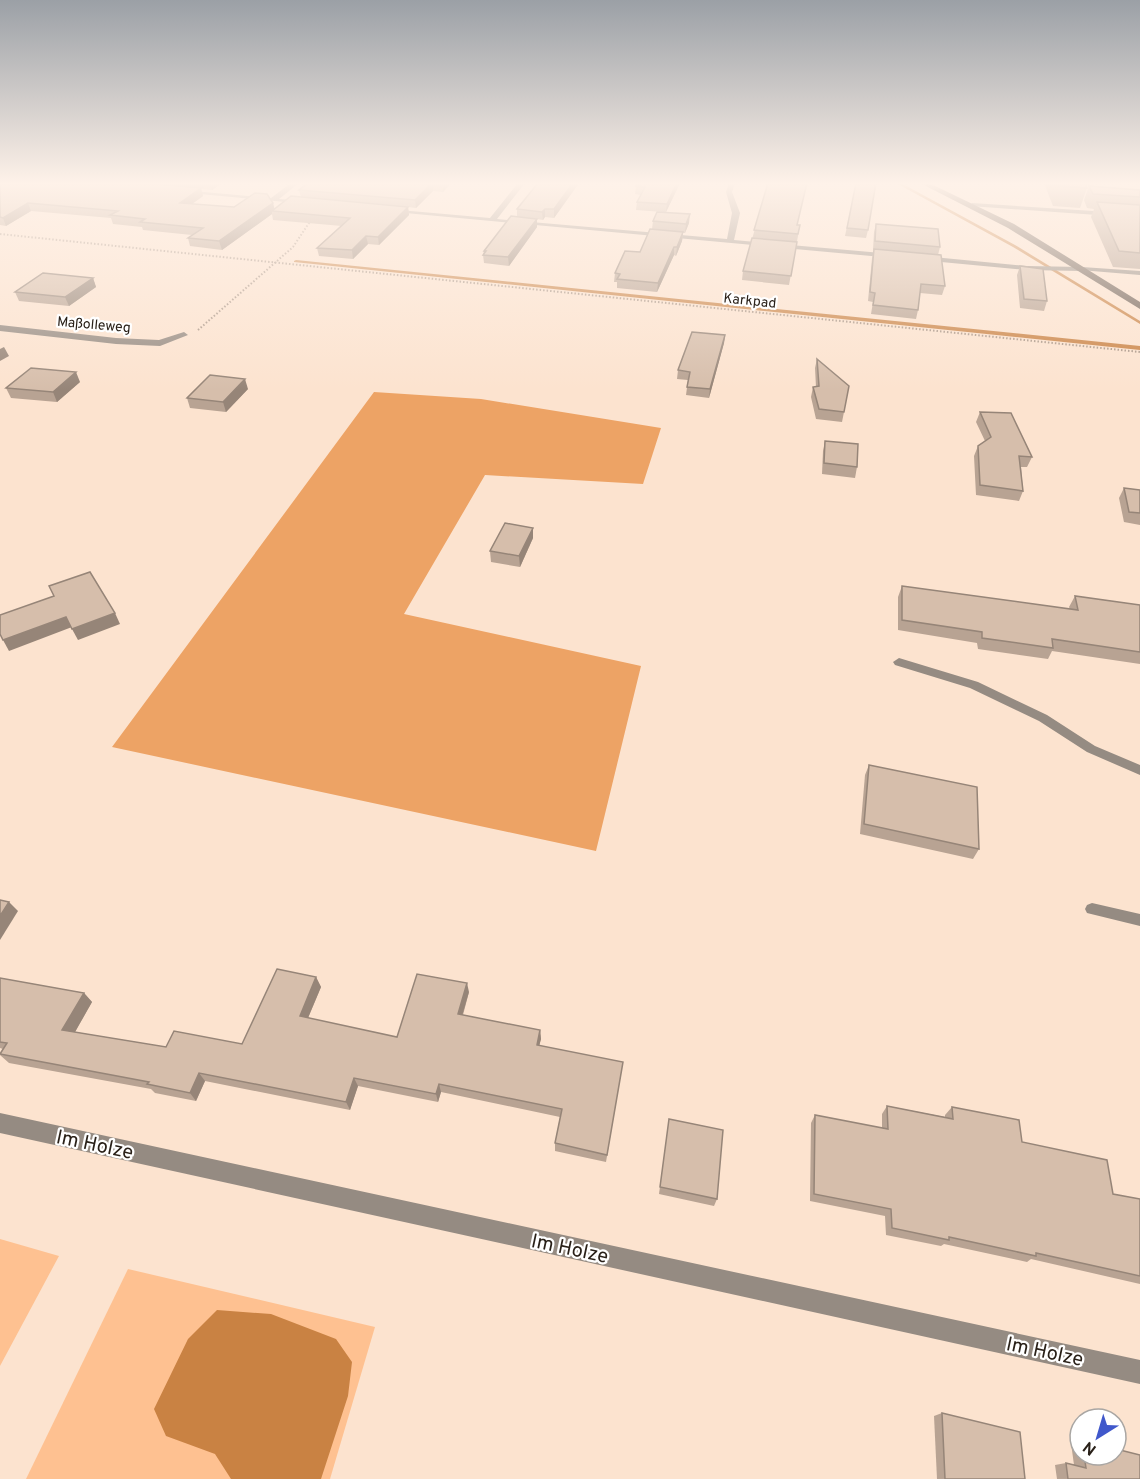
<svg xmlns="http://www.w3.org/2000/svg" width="1140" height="1479" viewBox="0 0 1140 1479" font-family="Overpass,sans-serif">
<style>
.green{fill:#fec191}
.forest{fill:#eda365}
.water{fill:#c98243}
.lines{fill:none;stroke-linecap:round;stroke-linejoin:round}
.stream{fill:#c98243;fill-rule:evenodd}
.path{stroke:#a89586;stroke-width:2;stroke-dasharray:1.5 2;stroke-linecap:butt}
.service{fill:#958b82;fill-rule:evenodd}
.minor{fill:#958b82;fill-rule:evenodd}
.secondary{fill:#6d5e53;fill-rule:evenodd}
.wall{fill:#b8a393}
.shaded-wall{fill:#968578}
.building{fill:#d6beab;stroke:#968578;stroke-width:1.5}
.labels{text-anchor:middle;stroke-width:4.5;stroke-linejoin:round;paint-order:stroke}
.far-street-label{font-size:14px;fill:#292018;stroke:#fff}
.near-street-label{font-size:20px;fill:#292018;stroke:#fff}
</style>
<rect width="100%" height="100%" fill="#fce3cf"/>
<!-- green -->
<g class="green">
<path d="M0 1239 59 1256 0 1366Z"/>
<path d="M128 1269 375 1327 330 1479H26Z"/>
</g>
<!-- forest -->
<path class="forest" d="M374 392 481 399 661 428 643 484 485 475 404 614 641 666 596 851 112 747Z"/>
<!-- water -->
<path class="water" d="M217 1310 271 1314 336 1339 352 1362 348 1396 321 1479H231L215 1454 166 1436 154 1409 188 1339Z"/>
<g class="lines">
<!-- stream -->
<g class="stream">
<path d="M901 183 1015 245 1140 321V324L1013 247 896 183Z"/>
<path d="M296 260 1140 346V350L294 262V261Z"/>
</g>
<!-- path -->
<g class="path">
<path d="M0 234 1140 352"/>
<path d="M198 330 293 247 311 220"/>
</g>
<!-- service -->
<g class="service">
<path d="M972 203 1140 214V218L970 206Z"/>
<path d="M1082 267 1140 271V275L1080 270 1079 269Z"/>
<path d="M899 658 978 682 1047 715 1095 746 1140 765V775L1087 752 1039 721 970 688 895 665 893 662Z"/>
<path d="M1092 903 1140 914V926L1087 913 1085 909 1087 905Z"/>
</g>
<!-- minor -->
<g class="minor">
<path d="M291 183H299L279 199 305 201 307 204 179 192 182 190 271 198Z"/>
<path d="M518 183H525L497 219 727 239 732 213 726 192 729 183H735L732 192 740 213 734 240 893 254 897 256 893 258 384 211 388 209 490 218Z"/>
<path d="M923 256 1027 266 1082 267 1086 269 1082 271 1027 270 920 260V256Z"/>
<path d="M0 325 116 338 159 340 184 332 188 335 160 346 116 344 0 331Z"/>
<path d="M0 1113 1140 1360V1384L0 1133Z"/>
</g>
<!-- secondary -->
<path class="secondary" d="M920 183H929L1014 224 1140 302V309L1008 228Z"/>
</g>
<!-- wall -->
<g class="wall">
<path d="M0 183H222L212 190 201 189 203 196 192 204 234 207 273 203 274 209 301 197 299 190 308 183H451L443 192 433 191 416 208 408 207 409 215 379 245 368 244 353 259 319 256 317 248 342 226 273 220 272 214 222 250 190 246 188 238 192 235 143 230 142 227 113 224 111 218 31 211 6 226 0 225Z"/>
<path d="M579 183 554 218 545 217 543 220 537 219V227L509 266 484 263 483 255 484 251 517 217V209Z"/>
<path d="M680 183 666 212 689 223 685 233H683L682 241 676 256 674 255 657 292 617 288V282H614L615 273 640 252 652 229 653 221 663 212 636 210 637 202 641 195 635 194 636 186Z"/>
<path d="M768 183H807L797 225H800L789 285 742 280 743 271Z"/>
<path d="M856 183 868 230 866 238 845 236Z"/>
<path d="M1044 183H1085L1087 188 1080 208 1053 206Z"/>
<path d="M1089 186 1140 190V269L1113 267 1091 217 1094 209 1087 208 1084 200Z"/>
<path d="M876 224 940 247 938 255 945 286 942 295 920 293 918 310 916 319 871 314 873 302 868 301 872 258 874 250H873L874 232Z"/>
<path d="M1020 266 1047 301 1044 311 1020 308 1017 275Z"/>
<path d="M93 278 96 287 69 306 19 301 15 292Z"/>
<path d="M725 335 724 343 709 398 686 395 688 380 677 379 678 370Z"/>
<path d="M817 359 844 412 842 422 816 419 811 397 813 387H816L815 368Z"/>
<path d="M80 382 57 402 11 398 6 388Z"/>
<path d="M248 389 226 412 190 408 187 398Z"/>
<path d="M980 412 1032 457 1027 467H1021L1023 491 1019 501 976 495 974 456 978 446 985 441 976 422Z"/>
<path d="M825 441 857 467 855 478 822 474 823 451Z"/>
<path d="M1124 488 1140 490V525L1124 522 1119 498Z"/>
<path d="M533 538 520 567 491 562 490 551Z"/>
<path d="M902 586 1070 609 1069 607 1075 596 1140 605V664L1052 651 1048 659 978 649 977 643 898 630V597Z"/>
<path d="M869 765 979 849 973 859 860 834 865 775Z"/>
<path d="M316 977 321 987 308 1018 397 1037 469 992 463 1015 540 1030 541 1039 539 1046 623 1062 606 1162 555 1151V1143L560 1117 441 1092 438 1102 358 1086 350 1110 205 1081 196 1101 155 1093 151 1089 9 1063 0 1055 3 1049 0 1048V978L84 993 92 1002 75 1032 166 1047 242 1044Z"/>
<path d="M887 1106 945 1117V1115L952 1107 1022 1142 1113 1194 1140 1199V1284L1031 1259 1027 1262 944 1244 941 1246 886 1235 885 1216 810 1201 811 1123 815 1115 882 1128V1114Z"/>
<path d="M669 1119 717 1199 714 1206 659 1194Z"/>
<path d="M942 1413 1025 1479H937L934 1416Z"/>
<path d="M1080 1441V1455H1116L1140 1479H1057L1055 1465 1066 1463 1074 1465 1071 1443Z"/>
</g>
<!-- shaded-wall -->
<g class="shaded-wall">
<path d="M210 183H222L212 190Z"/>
<path d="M432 183 433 191 416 208 415 200Z"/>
<path d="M443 183H451L443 192Z"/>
<path d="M573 183H579L554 218V209Z"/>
<path d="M677 183H680L666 212 667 204Z"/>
<path d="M201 188 203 196 182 211 180 203Z"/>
<path d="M28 203 31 211 6 226 3 218Z"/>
<path d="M273 203 275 211H272V214L222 250 219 241Z"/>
<path d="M408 207 409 215 379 245 378 237Z"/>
<path d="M545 209V217L543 220 542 212Z"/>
<path d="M690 214 689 223 685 233 686 224Z"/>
<path d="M537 219V227L509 266 508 257Z"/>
<path d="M683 232 682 241 676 256 677 247Z"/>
<path d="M366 236 368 244 353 259 352 250Z"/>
<path d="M674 247V255L657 292 658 283Z"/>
<path d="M93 278 96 287 69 306 65 297Z"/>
<path d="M725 335 724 343 709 398 710 389Z"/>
<path d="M4 347 9 356 0 361V349Z"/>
<path d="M76 372 80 382 57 402 53 392Z"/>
<path d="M245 379 248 389 226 412 223 402Z"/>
<path d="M533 528V538L520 567 519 556Z"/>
<path d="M115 613 120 624 78 640 72 629Z"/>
<path d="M66 617 72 627 9 651 3 640Z"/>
<path d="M9 902 18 911 0 940V916Z"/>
<path d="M316 977 321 987 305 1025 300 1016Z"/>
<path d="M467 983 469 992 460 1023 458 1014Z"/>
<path d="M84 993 92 1002 71 1039 62 1030Z"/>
<path d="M540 1030 541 1039 537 1054V1045Z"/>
<path d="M199 1073 205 1081 196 1101 190 1093Z"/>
<path d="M354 1078 358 1086 350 1110 346 1102Z"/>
<path d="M439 1084 441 1092 438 1102 436 1094Z"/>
</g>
<!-- building -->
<g class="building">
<path d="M0 183H147L201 188 180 203 234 207 255 193 267 194 273 203 219 241 188 238 203 228 140 222 145 219 110 215 118 211 28 203 3 218 0 217Z"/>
<path d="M308 183H432L415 200 299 190Z"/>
<path d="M538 183H573L554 209H545L542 212 517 209Z"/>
<path d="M637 183H677L667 204 637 202 645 187 636 186Z"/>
<path d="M768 183H807L797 225H800L798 234 754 230Z"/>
<path d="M856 183H876L868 230 847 228Z"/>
<path d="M1060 183H1085L1087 188 1061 186Z"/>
<path d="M1089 186 1140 190V197L1093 194Z"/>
<path d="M291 196 408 207 378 237 366 236 352 250 317 248 350 218 272 211Z"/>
<path d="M1097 202 1140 205V253L1119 251Z"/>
<path d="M657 212 690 214 686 224 653 221Z"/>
<path d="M511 216 537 219 508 257 483 255 486 251H484Z"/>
<path d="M876 224 938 229 940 247 875 241Z"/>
<path d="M650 229 683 232 677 247H674L658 283 617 279 620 274 615 273 625 251 640 252Z"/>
<path d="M752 238 797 242 791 276 743 271Z"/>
<path d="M874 249 941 255 945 286 921 284 918 310 873 305 875 293 870 292Z"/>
<path d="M1020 266 1043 269 1047 301 1024 299Z"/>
<path d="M43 273 93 278 65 297 15 292Z"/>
<path d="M692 332 725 335 710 389 687 387 690 372 678 370Z"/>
<path d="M817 359 849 386 844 412 819 409 813 387 819 386Z"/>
<path d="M31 368 76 372 53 392 6 388Z"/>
<path d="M210 375 245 379 223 402 187 398Z"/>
<path d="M980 412 1011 413 1032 457 1019 456 1023 491 980 485 978 446 991 437Z"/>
<path d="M825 441 858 444 857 467 824 463Z"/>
<path d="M1124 488 1140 490V513L1129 512Z"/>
<path d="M505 523 533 528 519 556 490 551Z"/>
<path d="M90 572 115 613 72 629 66 617 3 640 0 634V615L54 596 49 586Z"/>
<path d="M902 586 1078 610 1075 596 1140 605V652L1052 639 1053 648 982 638V632L902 620Z"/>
<path d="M869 765 977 787 979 849 864 824Z"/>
<path d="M0 900 9 902 0 916Z"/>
<path d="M277 969 316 977 300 1016 397 1037 417 974 467 983 458 1014 540 1030 537 1045 623 1062 607 1155 555 1143 562 1109 439 1084 436 1094 354 1078 346 1102 199 1073 190 1093 147 1084 149 1082 0 1054 7 1043 0 1042V978L84 993 62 1030 166 1047 174 1031 242 1044Z"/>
<path d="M887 1106 953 1119 952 1107 1019 1120 1022 1142 1107 1160 1113 1194 1140 1199V1276L1036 1253V1256L949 1237V1240L892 1228 891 1209 814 1194 815 1115 888 1129Z"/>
<path d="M669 1119 723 1130 717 1199 660 1187Z"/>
<path d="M942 1413 1020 1432 1025 1479H945Z"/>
<path d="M1116 1449 1140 1455V1479H1068L1066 1463 1086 1468 1084 1455H1116Z"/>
</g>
<!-- sky -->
<linearGradient id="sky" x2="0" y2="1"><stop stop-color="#9ba0a6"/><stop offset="0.47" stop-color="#fef2e9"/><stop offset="1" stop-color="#fef2e9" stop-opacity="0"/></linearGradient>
<rect width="1140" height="390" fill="url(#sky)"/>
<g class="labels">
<!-- far-street labels -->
<g class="far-street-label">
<text transform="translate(750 300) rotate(6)" y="5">Karkpad</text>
<text transform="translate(94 324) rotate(5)" y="5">Maßolleweg</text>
</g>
<!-- near-street labels -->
<g class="near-street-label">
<text transform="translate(95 1144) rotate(12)" y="7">Im Holze</text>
<text transform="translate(570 1248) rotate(12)" y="7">Im Holze</text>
<text transform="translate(1045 1351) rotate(12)" y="7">Im Holze</text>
</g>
</g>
<!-- north arrow -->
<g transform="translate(1098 1437) rotate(217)"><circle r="28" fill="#ffffff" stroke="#a9a6a3" stroke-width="1.5"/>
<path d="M0-4.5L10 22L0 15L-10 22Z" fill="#4058cb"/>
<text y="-9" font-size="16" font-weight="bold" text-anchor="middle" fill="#292018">N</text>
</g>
</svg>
